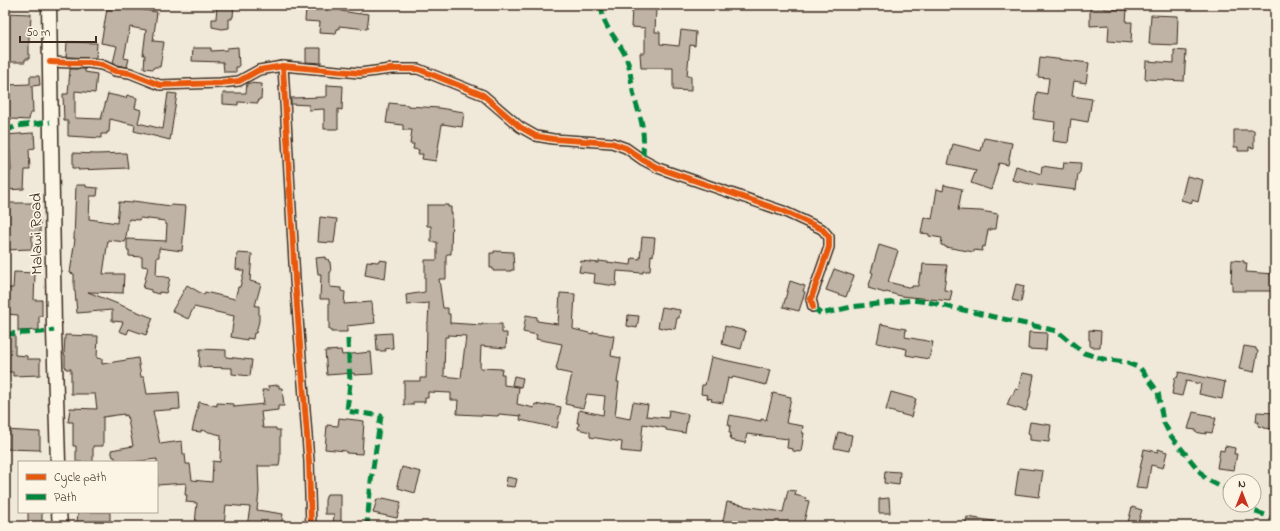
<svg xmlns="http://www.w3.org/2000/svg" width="1280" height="531" viewBox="0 0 1280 531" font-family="'Indie Flower',sans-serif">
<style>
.building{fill:#beb3a4;stroke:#3b2a1e;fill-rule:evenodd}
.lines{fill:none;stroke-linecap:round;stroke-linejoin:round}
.street-casing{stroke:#3b2a1e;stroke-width:12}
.primary-casing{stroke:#3b2a1e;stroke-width:17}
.street{stroke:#fcf5e5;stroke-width:9}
.primary{stroke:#fcf5e5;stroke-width:14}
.quiet{stroke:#00873e;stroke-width:5;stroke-dasharray:10 5;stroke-linecap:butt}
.cycleway-casing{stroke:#fcf5e5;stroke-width:8}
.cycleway{stroke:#e8590c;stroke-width:6}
.labels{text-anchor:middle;stroke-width:3.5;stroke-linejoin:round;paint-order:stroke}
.street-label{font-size:16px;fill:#3b2a1e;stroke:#fcf5e5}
</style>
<rect width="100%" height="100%" fill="#f0e9d9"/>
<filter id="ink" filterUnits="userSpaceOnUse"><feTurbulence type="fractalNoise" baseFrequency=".025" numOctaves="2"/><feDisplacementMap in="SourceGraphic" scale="8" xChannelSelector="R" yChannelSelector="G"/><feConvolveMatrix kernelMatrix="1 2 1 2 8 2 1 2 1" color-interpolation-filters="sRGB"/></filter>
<g filter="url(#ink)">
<!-- building -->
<g class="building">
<path d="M217 5H234L233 17H232V19H229V28L222 29 212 27V19H216Z"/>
<path d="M322 5 341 7V11L360 14V13L369 14 367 29 339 26V29H337L336 34 319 33 320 22 305 21 306 8H321Z"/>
<path d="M1090 5H1104V9L1127 10 1126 22H1132L1131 43 1108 41 1109 25 1090 26Z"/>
<path d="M111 6 138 8V9L157 12 153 41 164 42 160 67H154L153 69 144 68 145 55H143L146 30 130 27 124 58 129 59 127 67 117 65 113 63 117 46 101 43 107 9 111 10Z"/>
<path d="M632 8 656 9 655 32H660V44L679 46 681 30 696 32 695 46 690 45 687 76H691V91L673 90V68H641L640 53H645V28L631 27Z"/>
<path d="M5 13 31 14 30 33H29V59H25V62H5Z"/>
<path d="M1151 15 1178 16 1177 45 1149 44Z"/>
<path d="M67 42 97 43 96 58 66 57Z"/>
<path d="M238 47 239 67H236V72H224L223 62 192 61 193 48H211V51L227 50V48Z"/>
<path d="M306 48H321V63L306 62Z"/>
<path d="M1174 50 1186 51 1184 81 1145 79 1146 61 1174 63Z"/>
<path d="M1040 57 1089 63 1086 83 1074 81 1072 96 1092 99 1088 122 1071 119 1068 143 1053 141 1055 122 1033 119 1037 92 1047 94 1049 78 1038 77Z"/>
<path d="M70 69H85V72L97 74 95 93 75 91V118L101 119 108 94 126 98 127 95 137 98 135 108 141 110 138 123 163 129 168 93 177 94 170 140 134 131 135 125 110 119 109 132H107V134H101V138L68 136V121H64L63 94H68Z"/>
<path d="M30 76H39L40 85 32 86 33 113H30L29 120 11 119V118H5V85L30 84Z"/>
<path d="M247 83 262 84 261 99H259L258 103 238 102V105L223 104V93H246Z"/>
<path d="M327 85 343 86 342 110 338 109V129H324V109L309 110V105L291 104V98L325 97 327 96Z"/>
<path d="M389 103 408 105V106L439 108 464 112 462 127 442 124 436 161 422 159 423 154H418L419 150 413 149 414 144H410L412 130H403V125L386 123Z"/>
<path d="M1234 130H1254V148L1249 147V151H1238V147H1234Z"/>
<path d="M32 133H34L35 148 29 149 30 170H25L24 189 5 190 6 171H11L10 151H7L5 135Z"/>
<path d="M984 138 1012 143 1008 165 999 163 991 190 971 183 976 170 948 164 953 144 981 151Z"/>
<path d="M73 153 96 154 126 153 128 168 78 170V168H73Z"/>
<path d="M1064 162 1081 163 1080 172 1078 174 1076 190 1030 184 1012 180 1016 166 1041 174 1042 166 1063 169Z"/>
<path d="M1187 176 1203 180 1198 202 1192 200V203L1181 200Z"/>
<path d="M76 185H86V187L98 188 97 196H90L89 219 117 223 119 202 133 203V201L171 206V205L186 206 182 251 159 248V257H157L156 275 170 278 166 293 159 292V294L151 292V290L143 288 148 267 142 266V257L129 256V250H127V239L166 241 167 224H165V221L140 218 139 220 129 219 125 242 108 240 103 274H124L123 293 88 292 153 318 146 335 129 329 127 334 119 331 123 322 112 321V310L77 313 75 291H74V274L70 273 75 239H74Z"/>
<path d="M944 185 962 189 958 210 981 211 998 214 996 229H991V230H988L985 247 983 246 982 251 974 250V252L945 247V246L941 245 942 238 929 236V234L921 233 924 217 932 219 937 189 943 191Z"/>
<path d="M5 203H37V219H40V234H32V249L5 250Z"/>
<path d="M427 205H448V207H451V213H452L451 254H447L446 256V279H439L443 308H448V314H450V323L482 325V324H502V333H507L506 348 481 346 480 368 502 369 501 374H504V385L519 387 517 404 534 408 535 404 546 406V404L561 407 557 428 520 420 521 416 499 414 498 416 457 414 458 400H451V393L428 392V398H425V402H413V405H404V381H420V378H426L427 323H428L429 303 407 305 406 295 425 292V260H437V242H431V226H427ZM448 335 466 336 461 378 444 376 445 337H448Z"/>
<path d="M320 217 337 219 334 243 318 242Z"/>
<path d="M642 237 655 238 653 256 651 255 650 271H643V273L617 271 616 286 594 283 595 274 579 272 581 261 599 263V261L631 265 632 258 640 259Z"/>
<path d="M879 245 898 251 888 282 912 288V286H918L920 274H922L923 264 947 265 944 290 952 291 950 301 901 296 886 292 885 293 868 288 873 273 871 272Z"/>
<path d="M494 251 513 252 514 270H511V271H493V268H490V253H494Z"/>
<path d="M237 253 252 254 250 281 261 284 255 306H259V321L256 333H254L253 339 247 338V340L231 337 234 316 194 307 188 319 172 311 187 285 204 295 205 292 235 299 238 287H240L244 271 236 269Z"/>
<path d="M325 257V259H328L329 262H330L331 272H330V287L341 288V291L345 292 344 304 372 302 373 315H374L375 323 347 326V332H331V330H329V299H320L321 274H318L316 258Z"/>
<path d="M379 260 387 261 385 279 365 275 367 261 378 262Z"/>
<path d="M1232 260 1244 261V263H1247L1246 272 1274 274 1273 291H1232V282H1231Z"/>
<path d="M834 269 854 276 846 297 826 290Z"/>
<path d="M14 272 35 273 34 300H42V316H39V330L18 331V315L5 314 7 288H13Z"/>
<path d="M790 281 805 286 803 291 805 292 799 311 783 307Z"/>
<path d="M1016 284 1024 286 1021 302 1012 300Z"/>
<path d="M560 293 575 294 573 329 593 334V332L614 336 611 356 621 358 617 382H619L615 416 630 419 633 402 648 405 646 416 668 418 669 410 688 414 685 433 666 430V428L643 424 640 453 621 451 622 442 590 437V432L578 429 579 423H577L579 410 603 415 605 396 587 394 583 408 565 404 572 374 557 371V369H556L562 344 536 339 537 335 523 332 526 315 537 317V321L558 324Z"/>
<path d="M662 307 680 310 679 318H677L675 329 668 328 667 329 658 327Z"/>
<path d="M628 315 639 316 637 328 627 326Z"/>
<path d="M881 324 906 329 905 337 933 342 929 359 906 355 907 349 877 343Z"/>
<path d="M725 326 746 331 741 349 722 344Z"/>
<path d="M1089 330 1101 331 1100 347H1090V340H1089Z"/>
<path d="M1029 332 1047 333 1046 350 1028 349Z"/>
<path d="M392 333 393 348 385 349 386 351H377L376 334Z"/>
<path d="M15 335V355L27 356V359H40V375L13 376V372H5V336Z"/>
<path d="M65 335 98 336 97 358 102 359V364L138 358 141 377H144L147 394 179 392 180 409 153 411 160 444 182 441 183 454H185L186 464H190L192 480 212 482 213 461 220 462 221 435 201 430V432L192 431 199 402 217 406V403L234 404V407L264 404 262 390H269L268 386 279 385V388H282L284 406H278V410L261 412 263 428H276V430H280V459L279 466H258L259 492 257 510 283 514 281 526H247L250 507 226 505 224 526 195 524 197 503 186 502 187 495H185L186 483 157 485V459L131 462H116L115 457H113L111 450 133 446 127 415 124 416V414L103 417V446H93V462H76V446H73V422H68L70 408 97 409 95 394H71V369H66L65 366V355H64Z"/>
<path d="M1244 346 1256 348V350L1258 351 1254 372 1239 369Z"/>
<path d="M200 349 226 350V357L252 360 250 376 232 374V368L199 367Z"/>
<path d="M341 350 342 355 371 352 373 374 354 375V373L327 375 325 351Z"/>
<path d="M711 357 770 370 766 385 733 377 732 379 728 378 723 403 711 401 712 399 707 398 708 395 701 394 702 385H705Z"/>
<path d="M1179 372 1225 382 1222 399 1199 394 1201 384 1186 381 1182 396 1172 394 1175 377 1177 378Z"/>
<path d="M1022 373 1034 375 1030 397 1026 411 1007 405 1011 395H1013L1015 389 1018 390Z"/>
<path d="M514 376 523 378 521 387 512 385Z"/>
<path d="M891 392 916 399 911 417 886 410Z"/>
<path d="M773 393 791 397 786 423 803 426 802 433H804L801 452 793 451V449L787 448 788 439 747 434 745 443 730 440 731 433H729L730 425H728L730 415 761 421V419L766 420Z"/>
<path d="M1193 412 1212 416V418H1216L1212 433 1206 432V434L1195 432 1196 430 1188 429Z"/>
<path d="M1257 412 1275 413V429L1263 428V427L1258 426 1259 422H1256Z"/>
<path d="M339 418 364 421 362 454 346 453V451L325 449 327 425 338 426Z"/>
<path d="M1030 422 1051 425 1049 442 1030 440V434L1028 433Z"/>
<path d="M5 430 40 432V450L5 449Z"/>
<path d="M838 432 852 435 849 451 834 448Z"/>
<path d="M1225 446 1235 448 1234 454H1237L1234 470 1217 468 1220 450 1224 451Z"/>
<path d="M1144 449 1158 452V449L1167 452 1163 468 1151 465 1147 489 1136 488Z"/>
<path d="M402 467 421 472 415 493 398 488 399 486 397 485Z"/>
<path d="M1019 468 1043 471 1039 497 1015 494Z"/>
<path d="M885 471 900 472 899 485 884 483Z"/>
<path d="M507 477 517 479 515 487 506 486Z"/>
<path d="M788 490 796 491 795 495 806 498 805 500 809 501 803 526H749L740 525V526H723L722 525 727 502 744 505V506L783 512Z"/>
<path d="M327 494H341V526H333L334 514H325V500Z"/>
<path d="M383 498 401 502 397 518 373 513 377 499 382 500Z"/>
<path d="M889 498 890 513H879V499Z"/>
<path d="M1132 507 1142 510 1137 526H1127Z"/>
<rect x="28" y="512" width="14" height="14"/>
<path d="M78 512H110V524L77 523Z"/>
<path d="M967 517 993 521V526H965Z"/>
</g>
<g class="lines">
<defs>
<g id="street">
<path d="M50 62 72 63H89L102 65 115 71 130 73 160 85 220 83 239 81 259 70 283 66 360 73 391 69H418L483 95 520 127 536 136 553 139 612 143 626 148 643 160 658 168 783 211 822 229 829 237V247L811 299 813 307"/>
<path d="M283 66 295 280 309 461 311 526"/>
</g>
<g id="primary">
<path d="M49 5 54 330 58 462"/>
<path d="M59 512 60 526"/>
</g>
</defs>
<!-- street casing -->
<use href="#street" class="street-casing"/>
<!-- primary casing -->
<use href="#primary" class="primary-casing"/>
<!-- street -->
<use href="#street" class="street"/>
<!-- primary -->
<use href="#primary" class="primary"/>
<!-- quiet -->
<g class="quiet">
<path d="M602 5C600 26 619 39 626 57 631 69 631 84 634 96 637 108 642 119 643 132 644 141 643 151 643 160"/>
<path d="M5 131 17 126 50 122"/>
<path d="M813 307 821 314 851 307 913 300 928 302 1057 331 1084 353 1103 359 1125 362 1140 368 1158 392 1163 421 1171 436 1206 479 1226 489 1230 493"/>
<path d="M5 334 42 332 54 330"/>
<path d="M348 339 350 383 347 411 381 416 371 481 367 526"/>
<path d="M1242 505 1253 511 1275 518"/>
</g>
<defs>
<g id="cycleway">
<path d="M50 62 72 63H89L102 65 115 71 130 73 160 85 220 83 239 81 259 70 283 66 360 73 391 69H418L483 95 520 127 536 136 553 139 612 143 626 148 643 160 658 168 783 211 822 229 829 237V247L811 299 813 307"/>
<path d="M283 66 295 280 309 461 311 526"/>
</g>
</defs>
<!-- cycleway casing -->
<use href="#cycleway" class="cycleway-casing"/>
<!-- cycleway -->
<use href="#cycleway" class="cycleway"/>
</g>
</g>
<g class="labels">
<!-- street labels -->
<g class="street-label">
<text transform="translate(35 234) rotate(-91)" y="6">Malawi Road</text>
</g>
</g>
<!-- margin -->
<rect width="1280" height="531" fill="none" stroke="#fcf5e5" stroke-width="20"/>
<rect x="10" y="10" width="1260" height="511" fill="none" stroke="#3b2a1e" stroke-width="1.5" filter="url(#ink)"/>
<!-- legend -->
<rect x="18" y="461" width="140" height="52" fill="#fcf5e5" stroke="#afa495"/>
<rect x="26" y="474" width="20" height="6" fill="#e8590c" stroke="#afa495"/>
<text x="54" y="481" font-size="12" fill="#3b2a1e">Cycle path</text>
<rect x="26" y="494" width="20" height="6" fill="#00873e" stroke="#afa495"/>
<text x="54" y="501" font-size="12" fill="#3b2a1e">Path</text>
<!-- north arrow -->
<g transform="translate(1242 493)"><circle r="19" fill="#fcf5e5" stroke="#afa495"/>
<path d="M0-3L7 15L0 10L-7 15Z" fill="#c8321e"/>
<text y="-6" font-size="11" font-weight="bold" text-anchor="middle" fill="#3b2a1e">N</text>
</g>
<!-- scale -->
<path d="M20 36v6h76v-6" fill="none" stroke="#3b2a1e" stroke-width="2"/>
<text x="26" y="36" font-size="12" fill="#3b2a1e" stroke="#fcf5e5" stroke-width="3" paint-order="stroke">50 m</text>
</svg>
